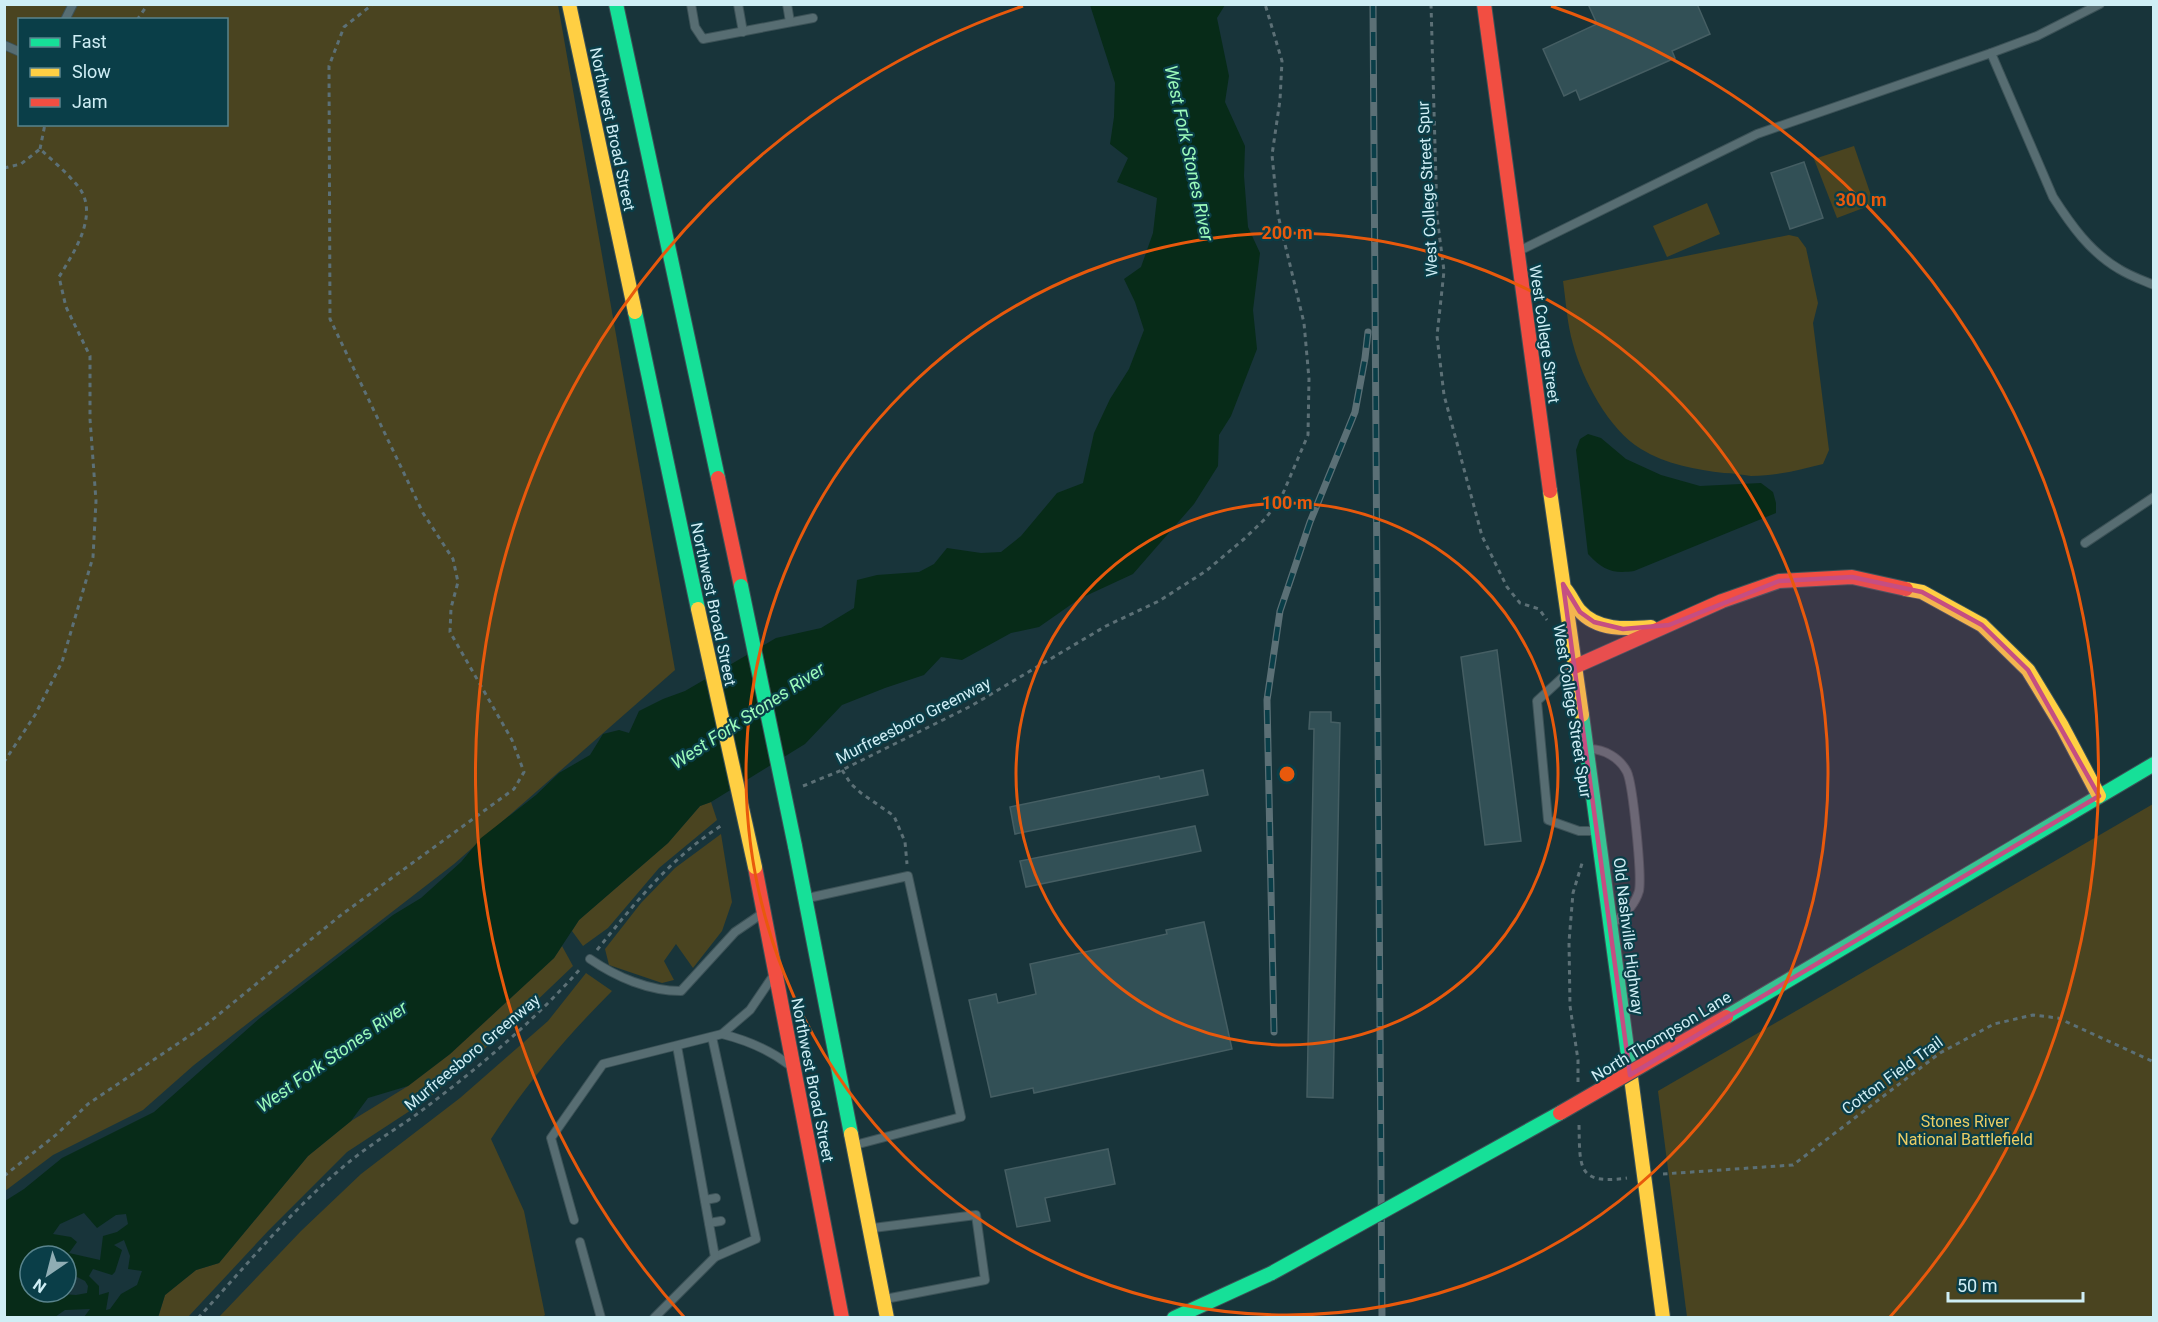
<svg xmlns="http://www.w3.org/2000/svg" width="2158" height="1322" viewBox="0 0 2158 1322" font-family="Roboto,sans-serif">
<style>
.green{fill:#4a4420;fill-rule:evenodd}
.water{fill:#072b18;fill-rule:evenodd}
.building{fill:#325056;stroke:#455e63;stroke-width:1.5}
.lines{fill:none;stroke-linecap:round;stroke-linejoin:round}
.lane-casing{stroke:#3c5257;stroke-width:10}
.fast-casing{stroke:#3c5257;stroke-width:16}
.slow-casing{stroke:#3c5257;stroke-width:16}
.jam-casing{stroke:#3c5257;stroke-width:16}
.path{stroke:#5c7076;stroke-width:3;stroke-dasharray:4.5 4.5;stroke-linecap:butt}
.lane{stroke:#576d72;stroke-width:8}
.fast{stroke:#16e098;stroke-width:14}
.slow{stroke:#ffcf43;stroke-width:14}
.jam{stroke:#f24e42;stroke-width:14}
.rail-casing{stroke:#5b7076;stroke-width:7}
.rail{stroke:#0a3e48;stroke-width:4.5;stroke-dasharray:14;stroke-linecap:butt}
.fast-bridge-casing{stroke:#3c5257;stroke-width:16;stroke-linecap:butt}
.slow-bridge-casing{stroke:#3c5257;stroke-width:16;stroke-linecap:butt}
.jam-bridge-casing{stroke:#3c5257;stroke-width:16;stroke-linecap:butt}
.fast-bridge{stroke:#16e098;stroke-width:14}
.slow-bridge{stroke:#ffcf43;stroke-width:14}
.jam-bridge{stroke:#f24e42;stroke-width:14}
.marked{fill:#c54e82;fill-opacity:0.2;stroke:#c54e82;stroke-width:4.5;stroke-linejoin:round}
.ring{fill:none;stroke:#e8590c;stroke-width:3}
.labels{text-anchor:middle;stroke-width:4.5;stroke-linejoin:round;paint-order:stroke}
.street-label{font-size:16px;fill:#cfeef5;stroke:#0a3e48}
.park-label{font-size:16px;fill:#eacc64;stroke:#0a3e48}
.water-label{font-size:18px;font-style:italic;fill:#9cfbbb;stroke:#0a3e48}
.centre{fill:#e8590c;stroke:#0a3e48;stroke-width:3}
.ring-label{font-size:18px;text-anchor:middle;font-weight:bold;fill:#e8590c;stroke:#0a3e48;stroke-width:4.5;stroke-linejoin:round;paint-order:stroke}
</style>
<rect width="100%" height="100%" fill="#18343a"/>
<!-- green -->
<g class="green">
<path d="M5 5H558L675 670 454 864 194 1065 143 1110 53 1155 5 1191ZM20 20H226V124H20Z"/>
<path d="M1854 146 1874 204 1837 218 1814 159Z"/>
<path d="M1707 203 1720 234 1667 257 1653 226Z"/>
<path d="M1789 235 1798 237 1806 248 1818 303 1813 323 1829 450 1823 464C1799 470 1776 476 1751 476 1742 475 1733 473 1724 473 1697 470 1665 464 1641 449 1609 430 1582 379 1573 344 1567 323 1566 302 1563 281Z"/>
<path d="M711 802 717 820 659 868 608 928 583 946 572 931 579 920 668 843 700 806Z"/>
<path d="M2153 804V1317H1687L1658 1091Z"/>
<path d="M721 834 732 902 722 931 693 968 676 944 664 961 674 980 662 983 609 965 605 949 641 903 675 868Z"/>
<path d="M562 946 573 966 507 1029 428 1099 347 1152 269 1230 188 1317 158 1318 165 1295 196 1270 219 1263 308 1156 351 1121 408 1086 450 1054 554 958Z"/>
<path d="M586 973 612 991C567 1036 525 1085 491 1139L524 1211 545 1315 541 1318 219 1317 301 1231 361 1174 460 1098 548 1021Z"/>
</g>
<!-- water -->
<g class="water">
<path d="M1090 5H1225L1217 18 1229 76 1225 102 1245 146 1244 176 1248 227 1260 253 1253 310 1257 349 1231 416 1219 435 1218 466 1194 504 1133 574 1079 599 1039 627 1011 633 962 660 941 657 924 675 885 688 842 705 805 744 711 802 700 806 668 843 579 920 554 958 450 1054 408 1086 368 1098 351 1121 308 1156 219 1263 196 1270 165 1295 158 1317H84L90 1309 65 1310 55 1317 5 1318V1201L24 1189 62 1158 154 1112 260 1018 393 915 421 898 461 862 481 838 536 795 559 773 590 755 603 734 619 730 629 733 639 711 663 699 685 691 776 638 821 628 854 608 857 580 877 575 919 572 934 564 947 548 981 553 1001 552 1021 536 1057 493 1083 483 1094 433 1110 399 1129 369 1144 330 1135 302 1124 279 1141 267 1153 233 1157 198 1117 182 1128 158 1110 144 1114 117 1115 83ZM84 1213 97 1228 116 1215 126 1214 128 1224 117 1232 103 1236 100 1260 69 1253 77 1242 71 1237 53 1234 60 1224ZM124 1240 130 1256 128 1269 142 1271 137 1285 121 1294 110 1309 106 1310 109 1292 99 1295V1286L89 1276 93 1269 112 1275 115 1272 122 1250 114 1245ZM30 1256H66V1278L71 1274 85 1281 88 1286 87 1293 76 1295 62 1294 61 1292H30Z"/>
<path d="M1588 434 1601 438 1626 459 1661 475 1700 486 1761 483 1773 492 1776 503V513L1634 571C1612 574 1603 570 1588 554L1576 450 1580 439Z"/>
</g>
<!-- building -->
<g class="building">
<path d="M1588 4H1697L1710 34 1672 51 1675 58 1580 100 1576 90 1564 96 1543 49 1597 24Z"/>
<path d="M1804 162 1823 218 1790 229 1771 173Z"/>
<path d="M1497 650 1521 841 1485 845 1461 657Z"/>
<path d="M1310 712H1331V722L1340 723 1333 1098 1307 1097 1314 729H1309Z"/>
<path d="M1203 770 1208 795 1015 834 1010 807 1159 776 1160 779Z"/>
<path d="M1195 826 1201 851 1026 887 1020 861Z"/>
<path d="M1204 922 1232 1049 1034 1093 1033 1088 991 1097 969 1000 996 994 998 1003 1036 994 1030 964 1167 934 1166 930Z"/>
<path d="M1108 1149 1115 1184 1045 1198 1050 1221 1017 1227 1005 1170Z"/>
</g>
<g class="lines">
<defs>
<g id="lane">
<path d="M691 4 695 27 703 39 813 18"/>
<path d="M738 4 743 32"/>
<path d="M787 4 790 22"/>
<path d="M65 20 73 4"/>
<path d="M4 45 20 52"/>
<path d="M1991 53 2053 197C2071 225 2090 252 2119 269 2130 276 2142 280 2154 285"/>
<path d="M1519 251 1757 134 1991 53 2037 36 2100 4"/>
<path d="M2085 543 2154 497"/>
<path d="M1573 668 1537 701 1548 820 1579 831H1597"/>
<path d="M1590 749C1604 749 1620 758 1627 772 1633 785 1642 876 1639 891 1635 905 1626 914 1614 922"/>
<path d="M808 898 908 876 961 1117 855 1145"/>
<path d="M590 959C616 977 649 991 681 991L735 932 760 915"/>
<path d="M722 1034C746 1040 768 1049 788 1064"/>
<path d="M712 1037 756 1239 715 1257"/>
<path d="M705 1200 716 1198"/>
<path d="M574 1220 551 1138 603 1064 722 1034 750 1010 771 979"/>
<path d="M709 1223 721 1221"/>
<path d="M873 1228 976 1215 985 1280 885 1299"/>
<path d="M580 1242 601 1318"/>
<path d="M654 1318 715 1257 677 1046"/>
</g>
<g id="fast">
<path d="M616 4 718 478"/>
<path d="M635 312 698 609"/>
<path d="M1582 715 1630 1070"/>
<path d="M795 846 851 1134"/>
<path d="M1726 1017 2154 764"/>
<path d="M1174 1318 1272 1273"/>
</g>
<g id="slow">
<path d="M569 4 635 312"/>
<path d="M1550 491 1582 715"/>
<path d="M1906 589 1922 592 1982 625 2028 670 2062 726 2099 796"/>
<path d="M1566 590C1571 596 1574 604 1579 610 1597 631 1626 629 1651 627"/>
<path d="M1630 1070 1663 1318"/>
<path d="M851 1134 887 1318"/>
</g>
<g id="jam">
<path d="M1484 4 1550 491"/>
<path d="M718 478 741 586"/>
<path d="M1574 667 1722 601 1779 581 1852 577 1906 589"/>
<path d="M755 867 842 1318"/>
</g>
</defs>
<!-- lane casing -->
<use href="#lane" class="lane-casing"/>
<!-- fast casing -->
<use href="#fast" class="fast-casing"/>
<!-- slow casing -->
<use href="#slow" class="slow-casing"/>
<!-- jam casing -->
<use href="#jam" class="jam-casing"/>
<!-- path -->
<g class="path">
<path d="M1431 4 1437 217 1444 271 1437 336 1444 395 1482 536 1507 587 1520 603 1539 609 1547 620"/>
<path d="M137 20 148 4"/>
<path d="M40 149 45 124"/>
<path d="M4 168 21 164 40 149C52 160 66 172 77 185 101 213 74 252 59 277L66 307 90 356V419L96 501 93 557 62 662 35 715 4 762"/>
<path d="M842 770 851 784 861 793 894 816 905 842 907 864"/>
<path d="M803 786 842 770 971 706 1106 626 1159 601 1206 571 1244 539 1265 519 1281 498 1308 435 1309 379 1304 323 1278 215 1272 155 1280 100 1282 61 1265 4"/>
<path d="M597 950C635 903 672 856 724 824"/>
<path d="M1578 1082V1060L1570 1006 1569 942 1573 893 1583 860"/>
<path d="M1579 1125C1580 1168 1577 1185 1627 1178"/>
<path d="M1663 1174 1793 1165 1940 1053 1994 1024 2033 1015 2058 1018 2154 1062"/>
<path d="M4 1176 57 1134 88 1104 207 1024 341 915 514 789 524 772 512 740 450 632 451 608 458 582 453 559 423 513 330 319 329 66 344 27 373 4"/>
<path d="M198 1318C248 1264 296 1204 354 1158 378 1139 405 1124 429 1105 483 1064 536 1019 581 968"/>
</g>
<!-- lane -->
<use href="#lane" class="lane"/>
<!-- fast -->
<use href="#fast" class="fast"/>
<!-- slow -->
<use href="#slow" class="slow"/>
<!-- jam -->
<use href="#jam" class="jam"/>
<defs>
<g id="rail">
<path d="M1373 4 1382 1318"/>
<path d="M1274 1032 1267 700 1280 611 1310 522 1355 412 1365 358 1368 332"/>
</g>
</defs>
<!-- rail casing -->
<use href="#rail" class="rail-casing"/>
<!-- rail -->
<use href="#rail" class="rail"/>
<defs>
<g id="fast-bridge">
<path d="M741 586 795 846"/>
<path d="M1272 1273 1560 1113"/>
</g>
<path id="slow-bridge" d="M698 609 755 867"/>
<path id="jam-bridge" d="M1560 1113 1726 1017"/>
</defs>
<!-- fast-bridge casing -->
<use href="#fast-bridge" class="fast-bridge-casing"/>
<!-- slow-bridge casing -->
<use href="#slow-bridge" class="slow-bridge-casing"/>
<!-- jam-bridge casing -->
<use href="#jam-bridge" class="jam-bridge-casing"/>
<!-- fast-bridge -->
<use href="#fast-bridge" class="fast-bridge"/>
<!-- slow-bridge -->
<use href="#slow-bridge" class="slow-bridge"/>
<!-- jam-bridge -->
<use href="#jam-bridge" class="jam-bridge"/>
</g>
<!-- marked area -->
<path class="marked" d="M1852 577 1922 592 1982 625 2028 670 2099 796 1630 1075 1563 584 1580 612 1594 622 1623 629 1669 625 1779 581Z"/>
<!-- distance rings -->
<g class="ring">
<circle cx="1287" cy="774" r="271"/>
<circle cx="1287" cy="774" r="541"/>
<path d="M684 1317A812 812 0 0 1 1023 6M1551 6A812 812 0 0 1 1890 1317"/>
</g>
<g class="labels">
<!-- street labels -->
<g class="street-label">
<text transform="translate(613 129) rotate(78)" y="6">Northwest Broad Street</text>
<text transform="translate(1427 189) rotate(-93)" y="6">West College Street Spur</text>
<text transform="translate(1545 334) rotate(82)" y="6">West College Street</text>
<text transform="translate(714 604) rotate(78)" y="6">Northwest Broad Street</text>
<text transform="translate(1573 711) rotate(81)" y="6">West College Street Spur</text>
<text transform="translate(913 720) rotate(-27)" y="6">Murfreesboro Greenway</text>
<text transform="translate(1629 936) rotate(83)" y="6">Old Nashville Highway</text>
<text transform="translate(1661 1036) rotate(-31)" y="6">North Thompson Lane</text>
<text transform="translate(472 1052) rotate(-40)" y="6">Murfreesboro Greenway</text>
<text transform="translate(1892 1075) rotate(-36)" y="6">Cotton Field Trail</text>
<text transform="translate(813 1080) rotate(79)" y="6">Northwest Broad Street</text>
</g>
<!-- park labels -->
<g class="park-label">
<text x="1965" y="1127">Stones River<tspan x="1965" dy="18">National Battlefield</tspan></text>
</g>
<!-- water labels -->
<g class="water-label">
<text transform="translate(1189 153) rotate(78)" y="6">West Fork Stones River</text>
<text transform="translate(748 716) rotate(-33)" y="6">West Fork Stones River</text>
<text transform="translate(332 1057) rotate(-35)" y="6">West Fork Stones River</text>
</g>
</g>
<circle cx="1287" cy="774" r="9" class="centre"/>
<g class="ring-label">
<text x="1861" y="206">300 m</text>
<text x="1287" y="239">200 m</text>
<text x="1287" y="509">100 m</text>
</g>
<!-- border -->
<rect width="2158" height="1322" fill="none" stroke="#cfeef5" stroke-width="12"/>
<!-- legend -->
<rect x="18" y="18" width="210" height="108" fill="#0a3e48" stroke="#59848d" stroke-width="1.5"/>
<rect x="30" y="38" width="30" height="9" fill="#16e098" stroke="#59848d" stroke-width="1.5"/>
<text x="72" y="48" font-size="18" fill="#cfeef5">Fast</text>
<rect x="30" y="68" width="30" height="9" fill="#ffcf43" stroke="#59848d" stroke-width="1.5"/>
<text x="72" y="78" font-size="18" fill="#cfeef5">Slow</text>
<rect x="30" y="98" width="30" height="9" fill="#f24e42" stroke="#59848d" stroke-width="1.5"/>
<text x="72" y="108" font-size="18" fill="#cfeef5">Jam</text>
<!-- north arrow -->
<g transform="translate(48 1274) rotate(215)"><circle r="28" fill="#0a3e48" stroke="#59848d" stroke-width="1.5"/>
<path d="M0-4.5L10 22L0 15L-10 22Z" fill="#8fadb4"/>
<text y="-9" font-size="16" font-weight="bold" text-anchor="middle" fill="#cfeef5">N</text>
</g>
<!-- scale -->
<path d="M1948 1292v9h135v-9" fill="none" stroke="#cfeef5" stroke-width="3"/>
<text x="1957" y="1292" font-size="18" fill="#cfeef5" stroke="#0a3e48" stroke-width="4.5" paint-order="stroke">50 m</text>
</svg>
